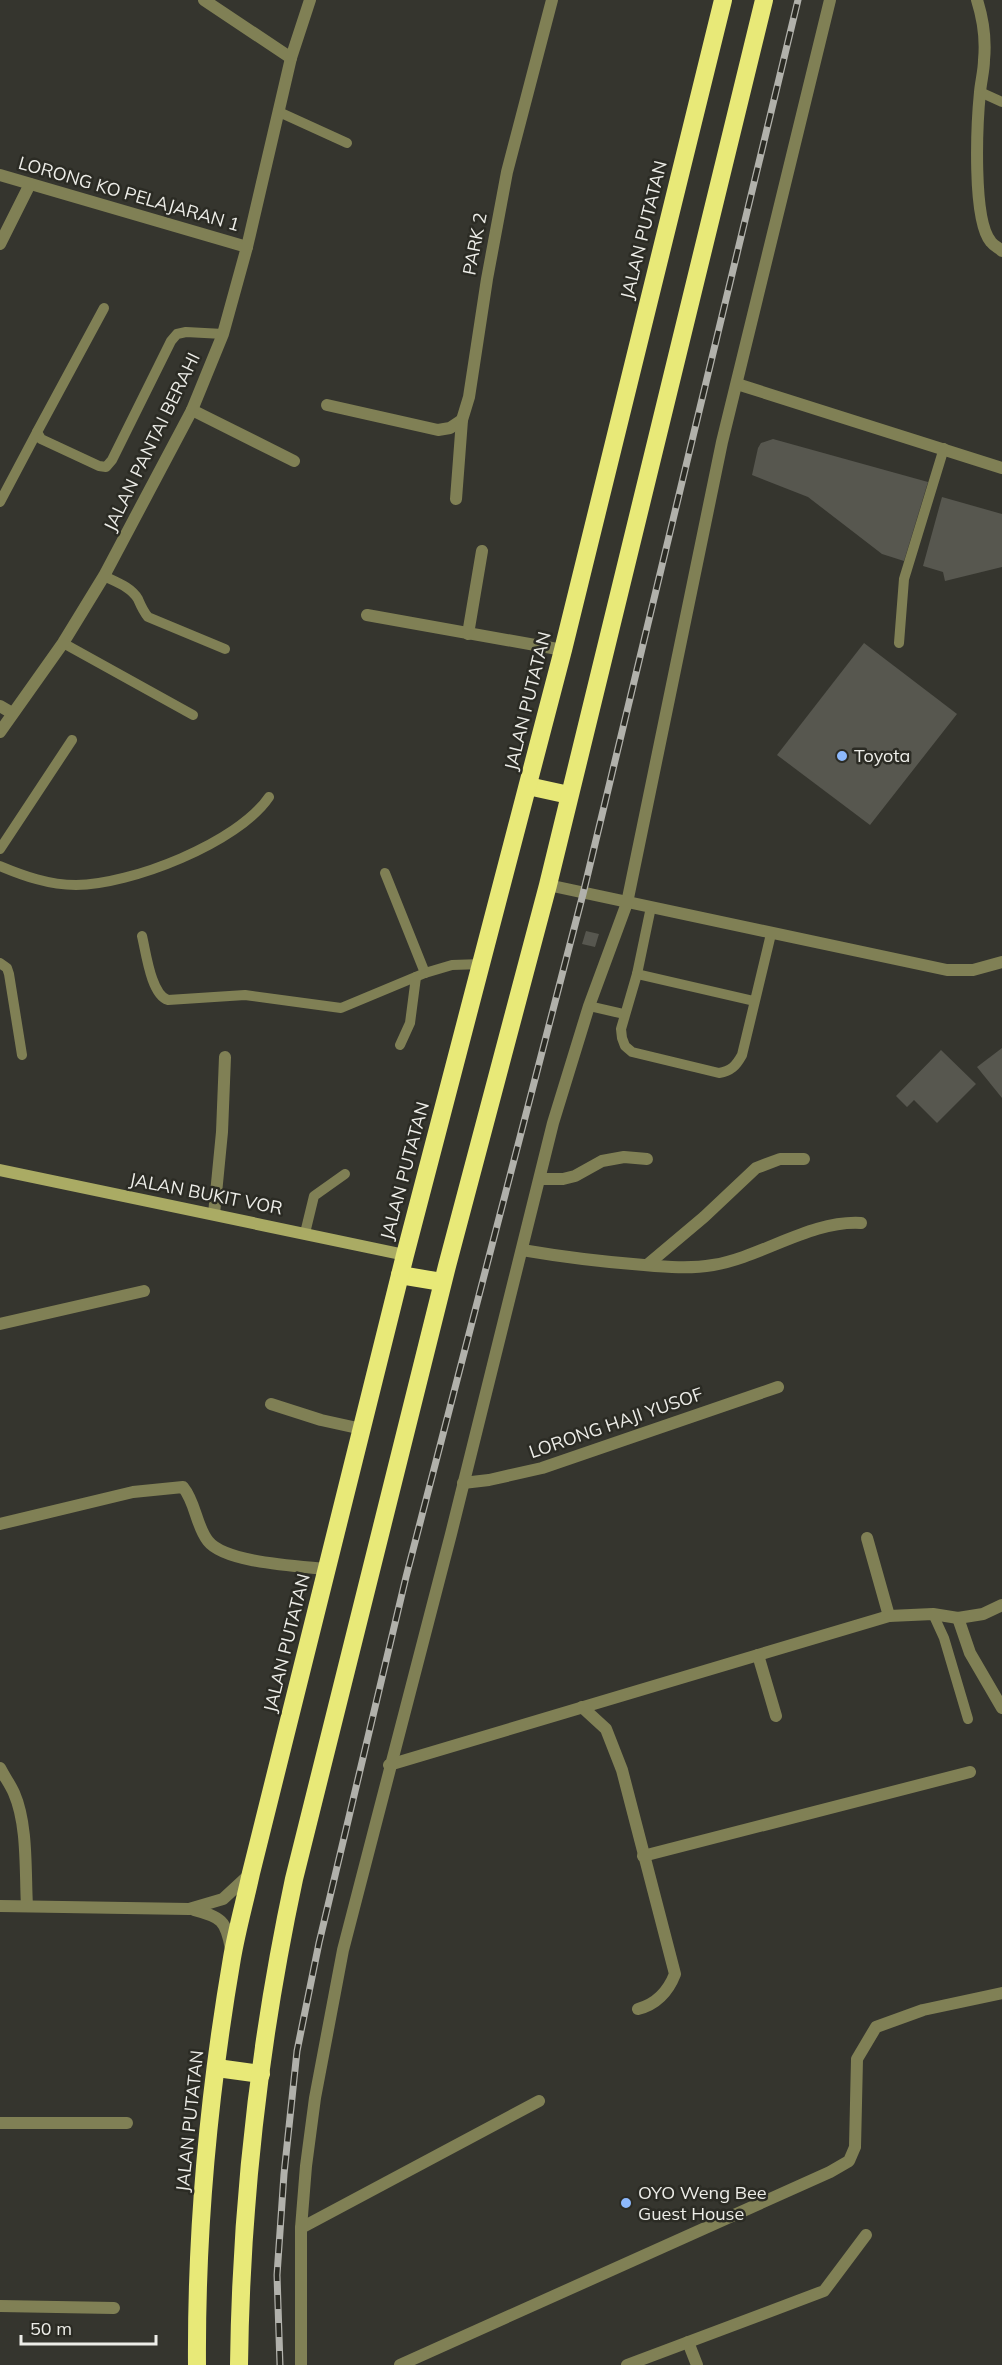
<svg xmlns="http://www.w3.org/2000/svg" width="1002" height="2365" viewBox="0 0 1002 2365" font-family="Mulish,sans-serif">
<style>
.building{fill:#57574f}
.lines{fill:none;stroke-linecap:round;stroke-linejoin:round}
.lane{stroke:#808055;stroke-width:10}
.street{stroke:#808055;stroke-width:12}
.secondary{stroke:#aaab64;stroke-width:12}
.highway{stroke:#e8e978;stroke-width:18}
.rail-casing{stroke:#b1b1ab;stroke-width:7}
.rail{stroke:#2b2b24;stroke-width:4.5;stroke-dasharray:14;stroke-linecap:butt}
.poi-dot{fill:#8db9fc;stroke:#2b2b24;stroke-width:2}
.labels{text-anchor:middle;stroke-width:5;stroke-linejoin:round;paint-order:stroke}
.street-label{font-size:18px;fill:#edede8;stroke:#2b2b24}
.poi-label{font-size:18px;fill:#edede8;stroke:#2b2b24;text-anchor:start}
</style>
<rect width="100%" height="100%" fill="#35352e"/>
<!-- building -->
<g class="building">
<path d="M773 439 928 482 904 561 882 554 808 497 752 475 758 448 761 443Z"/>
<path d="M942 497 1002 514V567L945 581 943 572 923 566Z"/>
<path d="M864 643 957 714 870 825 777 755Z"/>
<path d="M586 931 599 934 595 947 582 944Z"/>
<path d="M1002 1048V1098L977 1067Z"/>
<path d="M941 1050 976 1084 937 1123 914 1100 907 1107 896 1096Z"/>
</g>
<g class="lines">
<!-- lane -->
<g class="lane">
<path d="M980 92 1002 102"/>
<path d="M279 112 347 143"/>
<path d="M104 308 37 432 41 439 99 466 106 467 112 460 171 341 177 334 186 332 223 334"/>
<path d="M0 502 37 432"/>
<path d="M104 576C116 582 131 587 138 599 141 606 143 611 148 617L225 649"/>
<path d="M63 643 193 715"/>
<path d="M899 643 904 579 944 448"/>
<path d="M0 849 72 740"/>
<path d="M0 866C24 876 49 885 76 885 130 885 238 843 269 797"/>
<path d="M385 873 425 973"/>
<path d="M651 907 637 974 621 1029 622 1038 625 1046 632 1052 719 1073C731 1071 736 1066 742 1055L771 934"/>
<path d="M142 936C146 952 151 995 168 1000L245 995 341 1008 425 973 452 965 482 964"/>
<path d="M0 963 7 968 9 974 22 1055"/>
<path d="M637 974 754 1001"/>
<path d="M589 1006 624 1014"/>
<path d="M400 1045 410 1023 416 977"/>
<path d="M305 1233 314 1196 345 1174"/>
<path d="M933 1614 944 1638 968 1719"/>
</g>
<!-- street -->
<g class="street">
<path d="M204 0 291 58"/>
<path d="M977 0C983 19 986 40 984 60 984 70 981 81 980 92 977 122 972 220 991 242 994 246 999 248 1002 251"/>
<path d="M0 175 247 247"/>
<path d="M0 244 30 184"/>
<path d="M737 384 1002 468"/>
<path d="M327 405 438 430 450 428 462 420"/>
<path d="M192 410 294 461"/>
<path d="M456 499 462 420 469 397 487 279 507 172 552 0"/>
<path d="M367 615 563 650"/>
<path d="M468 634 482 551"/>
<path d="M0 706 12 713"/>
<path d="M0 732 63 643 104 576 192 410 223 334 247 247 291 58 310 0"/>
<path d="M548 885 947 970H973L1002 962"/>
<path d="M540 1179H563L575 1176 602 1161 624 1157 647 1159"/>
<path d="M214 1214 222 1132 225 1057"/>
<path d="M522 1250C563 1257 603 1262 644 1265 667 1267 690 1269 713 1265 762 1257 811 1220 861 1223"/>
<path d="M647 1265 704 1217 756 1168 780 1159H804"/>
<path d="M0 1324 144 1291"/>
<path d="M271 1404 321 1420 362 1429"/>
<path d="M463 1483 489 1480 542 1468 778 1387"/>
<path d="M0 1524 133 1492 183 1487C196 1503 196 1526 208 1541 225 1563 299 1566 327 1569"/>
<path d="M867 1538 889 1616"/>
<path d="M958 1618 970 1653 1002 1708"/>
<path d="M758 1655 776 1716"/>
<path d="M582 1707 606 1729 622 1770 675 1974C668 1992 657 2004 638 2009"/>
<path d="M389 1765 889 1616 933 1614 958 1618 983 1614 1002 1605"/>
<path d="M0 1768C4 1776 10 1784 14 1793 28 1825 25 1872 27 1906"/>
<path d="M643 1856 970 1772"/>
<path d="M0 1906 189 1909 223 1899 249 1875"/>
<path d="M194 1910C221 1917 226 1920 231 1949"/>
<path d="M0 2123H127"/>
<path d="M301 2228 539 2101"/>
<path d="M0 2306 114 2308"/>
<path d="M688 2342 697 2365"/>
<path d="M301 2365V2228L306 2166 315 2098 343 1950 451 1534 553 1123 589 1006 627 903 722 442 830 0"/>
<path d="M400 2365 830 2172 849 2161 855 2147 857 2059 876 2027 923 2010 1002 1993"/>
<path d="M627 2365 824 2291 866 2235"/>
</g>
<!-- secondary -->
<path class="secondary" d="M0 1170 405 1255"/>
<!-- highway -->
<g class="highway">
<path d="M528 786 569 795"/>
<path d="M400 1275 442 1282"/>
<path d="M217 2068 261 2074"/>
<path d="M197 2365C196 2229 209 2092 232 1958 237 1929 245 1901 251 1873L405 1255 563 650 723 0"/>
<path d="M239 2365C241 2202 260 2038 294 1879L447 1266 548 885 764 0"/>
</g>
<defs>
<path id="rail" d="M280 2365 277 2275 284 2174 297 2051 319 1943 406 1577 583 894 798 0"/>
</defs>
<!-- rail casing -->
<use href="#rail" class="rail-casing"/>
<!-- rail -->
<use href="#rail" class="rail"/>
</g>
<!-- markers -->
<g class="poi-dot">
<circle cx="842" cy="756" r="6"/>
<circle cx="626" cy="2203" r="6"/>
</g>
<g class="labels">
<!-- street labels -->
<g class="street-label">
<text transform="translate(129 194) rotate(16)" y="6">LORONG KO PELAJARAN 1</text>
<text transform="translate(644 230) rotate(-76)" y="6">JALAN PUTATAN</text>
<text transform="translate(475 244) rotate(-79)" y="6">PARK 2</text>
<text transform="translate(152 442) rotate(-64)" y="6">JALAN PANTAI BERAHI</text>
<text transform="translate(528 701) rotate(-76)" y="6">JALAN PUTATAN</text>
<text transform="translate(405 1171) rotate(-75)" y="6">JALAN PUTATAN</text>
<text transform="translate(206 1194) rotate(11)" y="6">JALAN BUKIT VOR</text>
<text transform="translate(616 1423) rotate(-19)" y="6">LORONG HAJI YUSOF</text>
<text transform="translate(287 1643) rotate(-76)" y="6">JALAN PUTATAN</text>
<text transform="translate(190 2121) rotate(-84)" y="6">JALAN PUTATAN</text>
</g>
<!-- poi labels -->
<g class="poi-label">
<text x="854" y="762">Toyota</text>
<text x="638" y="2199">OYO Weng Bee<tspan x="638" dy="21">Guest House</tspan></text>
</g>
</g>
<!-- scale -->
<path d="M21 2335v9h135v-9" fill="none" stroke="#edede8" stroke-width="3"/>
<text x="30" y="2335" font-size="18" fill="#edede8" stroke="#2b2b24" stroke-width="4.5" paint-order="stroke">50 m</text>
</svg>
